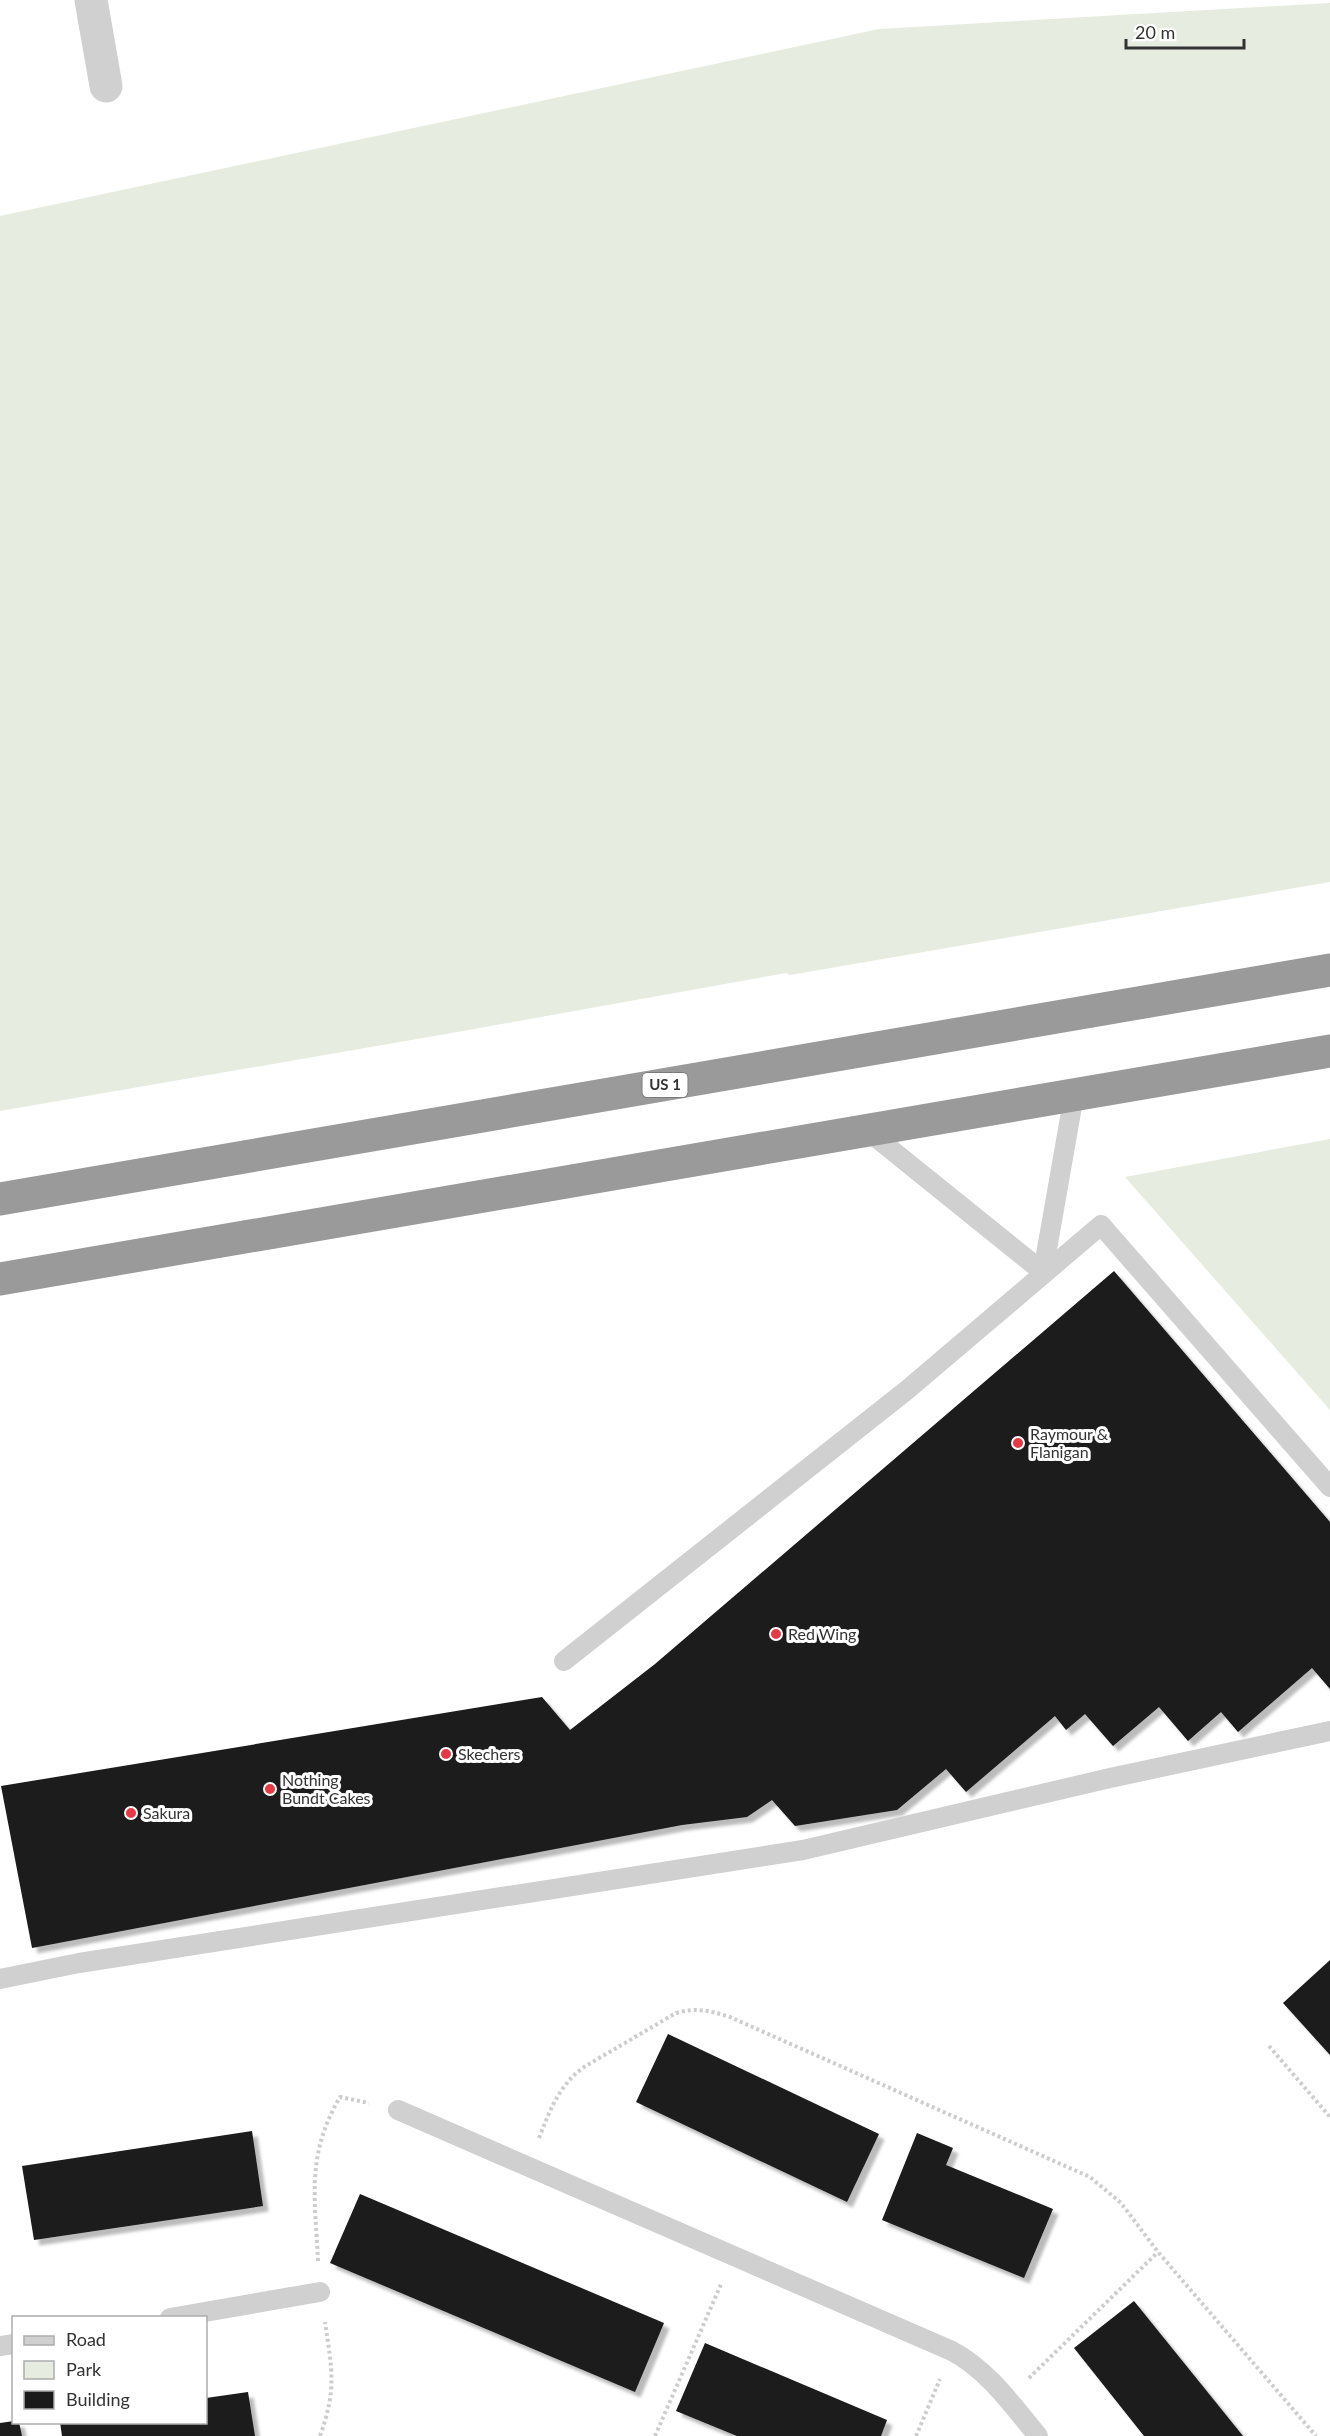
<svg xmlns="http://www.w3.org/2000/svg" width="1330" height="2436" viewBox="0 0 1330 2436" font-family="Lato,sans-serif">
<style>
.green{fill:#e6ecdf}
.building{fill:#1a1a1a;filter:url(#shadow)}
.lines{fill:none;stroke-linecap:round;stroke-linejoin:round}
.path{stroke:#cdcdcd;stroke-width:4;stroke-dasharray:3 3;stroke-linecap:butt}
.lane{stroke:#d0d0d0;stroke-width:20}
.street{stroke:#d0d0d0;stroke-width:33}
.highway{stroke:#9a9a9a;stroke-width:33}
.poi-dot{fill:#e63946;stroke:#fff;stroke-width:2}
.labels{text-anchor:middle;stroke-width:6;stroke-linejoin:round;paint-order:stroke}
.shield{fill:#fff;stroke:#707070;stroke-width:1.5}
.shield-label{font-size:15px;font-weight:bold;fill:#333}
.poi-label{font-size:16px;fill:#333;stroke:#fff;text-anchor:start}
</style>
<defs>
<filter id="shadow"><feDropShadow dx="5.5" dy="5.5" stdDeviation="1.5" flood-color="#0004"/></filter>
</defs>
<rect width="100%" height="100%" fill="#fff"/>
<!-- green -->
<g class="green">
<path d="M1330 3V882L790 975 786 973 446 1034 0 1111V216L879 29Z"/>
<path d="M1330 1139V1410L1125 1177Z"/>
</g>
<!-- building -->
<g class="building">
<path d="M1114 1271 1330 1522V1689L1312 1668 1238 1732 1221 1712 1188 1741 1159 1707 1113 1746 1085 1714 1066 1730 1055 1716 966 1792 946 1769 897 1810 795 1826 772 1800 747 1817 682 1825 32 1948 1 1786 542 1697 570 1730 655 1664Z"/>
<path d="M1330 1960V2055L1283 2003Z"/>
<path d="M668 2034 879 2134 847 2202 636 2102Z"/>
<path d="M252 2131 263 2206 34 2240 22 2166Z"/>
<path d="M917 2133 953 2148 946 2165 1053 2209 1024 2278 882 2220Z"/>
<path d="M360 2194 664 2323 635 2392 330 2263Z"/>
<path d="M1134 2301 1243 2436H1144L1074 2348Z"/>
<path d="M705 2343 887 2420 881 2436H737L676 2411Z"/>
<path d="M248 2392 255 2436H62L60 2422H206V2398Z"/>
<path d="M14 2421V2422H19L22 2436H0V2423Z"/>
</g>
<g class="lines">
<!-- path -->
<g class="path">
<path d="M1269 2046 1330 2117"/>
<path d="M539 2138C550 2110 559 2085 584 2067L676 2013C696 2007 711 2011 730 2017L1090 2177 1121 2203 1158 2252 1316 2436"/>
<path d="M318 2261C315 2198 306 2155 340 2097L369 2103"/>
<path d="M1029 2378 1158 2252"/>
<path d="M320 2436C337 2389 332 2370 325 2322"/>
<path d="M655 2436 722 2282"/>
<path d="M916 2436 940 2379"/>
</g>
<!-- lane -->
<g class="lane">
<path d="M868 1131 1043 1272"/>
<path d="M1043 1272 1074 1095"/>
<path d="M564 1661 907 1390 1101 1225 1330 1487"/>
<path d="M0 1979 79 1963 803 1850 1110 1778 1330 1731"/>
<path d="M398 2110 952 2351C989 2371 1012 2405 1038 2436"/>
<path d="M170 2318 320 2292"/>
<path d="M0 2346 14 2344"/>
</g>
<!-- street -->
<path class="street" d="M91 0 106 86"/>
<!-- highway -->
<g class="highway">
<path d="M0 1199 1330 970"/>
<path d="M0 1279 1330 1051"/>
</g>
</g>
<!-- markers -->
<g class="poi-dot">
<circle cx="1018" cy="1443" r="6"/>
<circle cx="776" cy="1634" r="6"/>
<circle cx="446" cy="1754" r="6"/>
<circle cx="270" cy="1789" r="6"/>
<circle cx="131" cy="1813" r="6"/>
</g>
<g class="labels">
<!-- shield labels -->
<rect class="shield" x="642.5" y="1073" width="45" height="24" rx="4.5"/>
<g class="shield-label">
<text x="665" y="1090">US 1</text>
</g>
<!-- poi labels -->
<g class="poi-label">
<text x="1030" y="1440">Raymour &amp;<tspan x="1030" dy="18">Flanigan</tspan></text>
<text x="788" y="1640">Red Wing</text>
<text x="458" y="1760">Skechers</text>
<text x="282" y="1786">Nothing<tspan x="282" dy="18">Bundt Cakes</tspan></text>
<text x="143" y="1819">Sakura</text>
</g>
</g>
<!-- legend -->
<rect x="12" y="2316" width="195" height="108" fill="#ffffff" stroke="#adadad" stroke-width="1.5"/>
<rect x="24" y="2336" width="30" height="9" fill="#d0d0d0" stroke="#adadad" stroke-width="1.5"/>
<text x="66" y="2346" font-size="18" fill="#333333">Road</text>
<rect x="24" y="2361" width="30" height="18" fill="#e6ecdf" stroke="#adadad" stroke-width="1.5"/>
<text x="66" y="2376" font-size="18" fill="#333333">Park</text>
<rect x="24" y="2391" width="30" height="18" fill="#1a1a1a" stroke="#adadad" stroke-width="1.5"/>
<text x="66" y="2406" font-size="18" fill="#333333">Building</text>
<!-- scale -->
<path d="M1126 39v9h118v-9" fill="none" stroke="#333333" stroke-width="3"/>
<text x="1135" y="39" font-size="18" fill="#333333" stroke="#ffffff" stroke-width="4.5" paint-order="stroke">20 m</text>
</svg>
